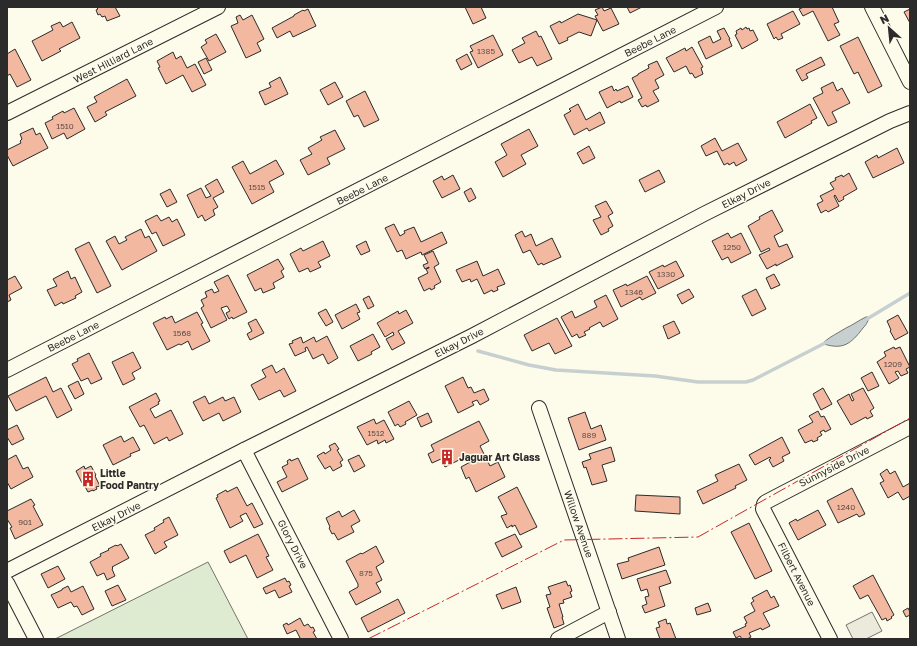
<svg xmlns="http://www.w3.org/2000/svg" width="917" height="646" viewBox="0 0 917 646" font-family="'Golos Text',sans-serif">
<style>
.green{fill:#deebd1;stroke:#74746e}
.parking{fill:#eceadb;stroke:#74746e}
.water{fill:#c7d0d0;stroke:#74746e}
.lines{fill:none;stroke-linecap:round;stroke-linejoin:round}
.stream{stroke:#c7d0d0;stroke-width:3.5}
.building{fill:#f2b8a0;stroke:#2b2b2b}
.minor-casing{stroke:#2b2b2b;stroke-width:16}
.minor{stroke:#fdfbea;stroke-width:14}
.power{stroke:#c62828;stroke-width:1;stroke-dasharray:14 3 2 3;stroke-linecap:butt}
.labels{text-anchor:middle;stroke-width:3;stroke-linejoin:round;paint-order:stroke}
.number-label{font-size:8px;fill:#5d4e48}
.street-label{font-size:10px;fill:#2b2b2b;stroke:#fdfbea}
.poi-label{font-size:10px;font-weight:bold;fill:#2b2b2b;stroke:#fdfbea;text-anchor:start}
</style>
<rect width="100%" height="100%" fill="#fdfbea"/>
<!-- green -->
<path class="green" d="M208 562 248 639H55Z"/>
<!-- parking -->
<path class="parking" d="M872 612 882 631 866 639H853L846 625Z"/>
<!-- water -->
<path class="water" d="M866 317H869C868 322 866 325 863 328 851 344 843 350 824 344V342C831 336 838 333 846 328 853 325 859 320 866 317Z"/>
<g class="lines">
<!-- stream -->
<g class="stream">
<path d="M867 319 910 293"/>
<path d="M478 351 529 365 556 370 655 376 698 382H746L753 380 827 342"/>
</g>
</g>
<!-- building -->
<g class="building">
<path d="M96 7H115L120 16 107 21 105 16 102 17 100 14 98 15 96 10 98 9Z"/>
<path d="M465 7H481L486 18 473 24Z"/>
<path d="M602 7 604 11 611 8 619 24 603 31 595 16 598 15 595 10Z"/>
<path d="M627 7H642L630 13Z"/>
<path d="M804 7H832L839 22 834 24 840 35 828 41 813 11 803 16 799 9Z"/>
<path d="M308 9 316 26 293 37 290 31 277 38 272 28 294 16V15L303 10 304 11Z"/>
<path d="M910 9V23L904 12Z"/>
<path d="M793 11 800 24 781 34 783 38 778 40 776 37 774 39 767 24Z"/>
<path d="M578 14 597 20 591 36 579 32 567 38 568 40 559 44 550 26 560 21 561 23Z"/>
<path d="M240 15 243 20 252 15 264 39 257 43 261 51 246 58 231 26 238 23 236 17Z"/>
<path d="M60 22 63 27 72 22 80 38 59 49 61 51 42 61 32 41 53 30 51 26Z"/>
<path d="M746 27 747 29 749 28 750 31 753 30 758 40 742 49 735 35 737 34 736 31 741 28 742 30Z"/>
<path d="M724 28 730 39H729L732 46 706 59 698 42 710 36 713 43 721 39 717 31Z"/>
<path d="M536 31 539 37 541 36 552 59 537 66 532 57 519 63 512 50 525 43 522 38Z"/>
<path d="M216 34 226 52 209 61 201 47 207 43 205 40Z"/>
<path d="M493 35 503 55 478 68 470 52 473 51 470 46Z"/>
<path d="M858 37 882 86 868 93 858 72 854 74 840 46Z"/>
<path d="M692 47 703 67 701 68 703 74 695 78 692 73 690 74 686 66 674 72 666 58 685 48 686 51Z"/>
<path d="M15 49 31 80 17 87 10 74 7 76V54Z"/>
<path d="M173 52 176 59 181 56 187 68 195 64 206 85 192 92 183 75 166 84 158 68 160 67 157 61Z"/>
<path d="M467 54 472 64 461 70 456 60Z"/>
<path d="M821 57 825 65 806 74 808 78 802 81 796 70Z"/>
<path d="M206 58 212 70 204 74 198 62Z"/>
<path d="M657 61 664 75 655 80 659 88 653 91 659 101 647 107 646 105 642 107 638 100 642 98 632 78 638 75V74L649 68 648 65Z"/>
<path d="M280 77 288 94 265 105 259 92 271 87 269 83Z"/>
<path d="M127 79 136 96 105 112 107 115 95 122 87 107 97 102 94 97Z"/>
<path d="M335 82 343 97 328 105 320 90Z"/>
<path d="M833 82 837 91 842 88 850 103 832 112 837 122 828 126 813 98 823 93 821 88Z"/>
<path d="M612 86 614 91 616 89 617 91 628 86 633 97 621 103 620 101 607 108 599 92Z"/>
<path d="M365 91 379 120 364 127 358 115 354 117 346 101Z"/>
<path d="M578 104 586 120 600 112 605 123 589 131 587 128 574 135 564 115 571 111 569 109Z"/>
<path d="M810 104 817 118 811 121 812 123 785 138 777 122Z"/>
<path d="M74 108 85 129 67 139 64 133 52 139 45 123 53 119 52 117 63 111 64 113Z"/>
<path d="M33 128 36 135 40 133 48 148 13 166 7 155V150L21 143 20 141 22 139 20 134Z"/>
<path d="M529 129 538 146 521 155 526 164 503 177 495 162 507 155 501 144Z"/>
<path d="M335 130 345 149 327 158 330 164 308 175 300 160 312 154 308 148 322 140 320 137Z"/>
<path d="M715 138 722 151 738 143 747 160 736 166 734 162 729 165 728 163 724 165 717 151 706 156 701 146Z"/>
<path d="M589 146 595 158 583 164 577 153Z"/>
<path d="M897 148 904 163 873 178 865 162 877 155 878 158Z"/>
<path d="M276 160 284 174 269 182 274 192 252 204 232 167 243 161 250 174Z"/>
<path d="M659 170 665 182 645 192 639 180Z"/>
<path d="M849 173 857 189 843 197 844 199 839 202 835 195 834 196 839 206 828 212 826 210 821 213 817 204 823 201 820 196 834 189 830 183 836 180 835 178 842 175 843 177Z"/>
<path d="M453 175 460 189 442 198 433 181 442 176 444 180Z"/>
<path d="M217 179 224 192 213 198 218 207 213 210 215 215 205 221 202 215 198 218 187 195 201 188 206 198 211 196 205 186Z"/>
<path d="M471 188 476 198 469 202 464 192Z"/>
<path d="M170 189 177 202 167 207 160 194Z"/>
<path d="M606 201 613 213 608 216 613 226 608 229 609 231 601 235 593 220 601 217 595 206Z"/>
<path d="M772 210 783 231 774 236 779 247 787 244 793 257 776 266V264L767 269 759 255 770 250 769 248 761 252 748 226 760 219 759 217Z"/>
<path d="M157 215 161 221 169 217 172 222 177 219 185 235 163 246 156 232 152 234 145 221Z"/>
<path d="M394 224 400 236 405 233 404 231 414 227 421 242 442 232 447 243 422 255 421 252 406 259 402 250 397 252 385 228Z"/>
<path d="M141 229 145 238 149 236 157 251 122 270 106 241 115 236 119 244 127 240 125 237Z"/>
<path d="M522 231 525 237 531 234 536 246 552 238 561 257 543 265 542 263 538 265 530 250 523 253 515 235Z"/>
<path d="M728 233 731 238 741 233 751 253 731 263 728 257 722 260 712 241Z"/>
<path d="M323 241 330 256 318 262 321 267 310 272 308 268 299 272 290 254 301 248 303 251Z"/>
<path d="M366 241 370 251 361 255 356 246Z"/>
<path d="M89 242 111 286 97 293 75 249Z"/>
<path d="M433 251 439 264 434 267 441 282 434 286 435 288 431 290 430 288 424 291 418 278 428 273 426 269 429 268V267L425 269 423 265 428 263 424 255Z"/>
<path d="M278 259 284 269 281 271 284 277 273 283 275 288 263 293 261 288 255 291 247 275Z"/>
<path d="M477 261 483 276 498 269 505 284 497 287 498 290 493 292 492 290 484 294 477 279 471 282 470 279 462 282 456 270Z"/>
<path d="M676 261 684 276 658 289 649 272 663 265 664 267Z"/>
<path d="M68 271 71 279 75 277 82 292 75 296 76 298 63 304 62 302 55 306 47 290 57 286 53 279Z"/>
<path d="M774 274 780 285 771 289 766 278Z"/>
<path d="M228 275 247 312 233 319 232 317 229 319 226 313 230 311 227 306 221 308 227 320 211 328 201 308 204 306 201 300 207 297 205 292 212 289 214 293 219 291 214 282Z"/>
<path d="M15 276 22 288 9 295 11 300 7 302V280Z"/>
<path d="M647 276 656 293 642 300 640 297 621 307 613 290 626 284 627 286Z"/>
<path d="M689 289 694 297 682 304 677 295Z"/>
<path d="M756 289 766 309 752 316 742 296Z"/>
<path d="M606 295 618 319 603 327 600 322 589 328 590 329 584 332 586 335 579 338 577 334 572 337 561 317 572 311 575 318 597 307 594 301Z"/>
<path d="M369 296 374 306 368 309 363 299Z"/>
<path d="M356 304 360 312 357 313 360 319 342 329 335 315Z"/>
<path d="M326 309 333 322 326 326 318 313Z"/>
<path d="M406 310 413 323 398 331 405 343 392 350 386 339 394 335 393 332 385 337 377 323 398 311 399 314Z"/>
<path d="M197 312 203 323 201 324 210 341 192 350 188 341 181 345 179 344 167 350 153 323 165 317 166 319 172 316 175 323Z"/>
<path d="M898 315 908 333 895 340 890 331 891 330 887 321Z"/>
<path d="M557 318 572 346 555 354 549 343 532 351 524 335Z"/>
<path d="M256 319 264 333 250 340 247 334 252 331 248 323Z"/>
<path d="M674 321 680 333 668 339 663 326Z"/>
<path d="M373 334 380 347 371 352 372 354 358 361 350 346Z"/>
<path d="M327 336 338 358 328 364 323 354 313 359 307 347 305 348 306 351 295 356 289 344 293 343 292 341 301 337 303 343 314 337 316 342Z"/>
<path d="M894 347 895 349 900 347 910 367 906 369 908 373 901 376 898 371 895 372 899 378 889 384 877 362 886 356 884 352Z"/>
<path d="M133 352 141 368 132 373 135 379 123 385 112 362Z"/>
<path d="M89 353 102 379 91 384 88 378 81 381 72 364 78 361 77 359Z"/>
<path d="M272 365 276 373 284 368 296 391 284 397 280 390 259 400 251 385 266 377 262 370Z"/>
<path d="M872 372 879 386 868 391 861 378Z"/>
<path d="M46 377 53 392 61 388 72 410 57 418 46 396 16 411 8 396Z"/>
<path d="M463 377 468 388 471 387 474 393 484 389 489 400 480 405 477 400 472 402 474 405 458 413 445 386Z"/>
<path d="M78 381 84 394 75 399 68 386Z"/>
<path d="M823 388 832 404 821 410 813 394Z"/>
<path d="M863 388 874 408 870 411 873 416 867 419 866 417 851 425 837 401 849 394 852 401 854 400 851 394Z"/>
<path d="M156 393 160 401 158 402 159 404 150 409 155 418 171 410 183 434 169 441 167 437 154 444 144 425 140 427 129 407Z"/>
<path d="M205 396 209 404 223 397 225 401 234 397 241 412 223 421 219 413 203 421 193 402Z"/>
<path d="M409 401 417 415 405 422 406 424 400 427 398 424 395 426 388 412Z"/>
<path d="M818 411 821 417 824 416 831 429 825 432 824 430 820 432 822 435 817 438 818 440 813 442 812 440 805 443 798 430 813 422 809 416Z"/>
<path d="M585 412 591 429 601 425 606 440 579 450 568 418Z"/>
<path d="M428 413 432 422 421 427 417 418Z"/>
<path d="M374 419 376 424 384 420 394 439 386 443 385 440 378 444 377 440 367 445 357 427Z"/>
<path d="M479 421 489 441 480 446 490 466 498 462 505 477 476 492 469 477 466 479 461 467 472 461 470 457 468 458 467 456 445 467 441 459 432 463 428 454 434 451 431 445Z"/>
<path d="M17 425 24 439 12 445 7 437V430Z"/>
<path d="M121 436 124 442 133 437 140 450 130 454 131 456 113 465 103 445Z"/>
<path d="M782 437 790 453 782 457 784 461 773 467 769 460 771 458 770 457 755 465 749 455Z"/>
<path d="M335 443 339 449 337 450 343 460 340 462 342 466 333 471 330 466 325 469 317 456 324 452 325 454 331 450 329 446Z"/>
<path d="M611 447 615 461 602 465 607 481 592 485 586 467 584 468 582 462 591 459 589 454Z"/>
<path d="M16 455 23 469 28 467 33 477 11 489 7 482V460Z"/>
<path d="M359 455 365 466 354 472 348 460Z"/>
<path d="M298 458 308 479 282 492 277 482 287 477 282 467 288 464 287 461 290 459 291 461Z"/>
<path d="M739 464 747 480 735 486 736 488 703 504 697 491 718 481 715 475Z"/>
<path d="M84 466 85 469 91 466 96 475 95 476 100 486 96 487 97 489 93 491V490L88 492 83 483H82L76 471Z"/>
<path d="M887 469 890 474 895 471 903 487 910 483V496L903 500 898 492 888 498 880 483 884 481 880 474Z"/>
<path d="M237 487 247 506 252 503 263 524 254 528 246 513 240 516 243 521 230 528 216 498 218 497 217 495 226 490 227 492Z"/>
<path d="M517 487 537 527 520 535 515 525 512 527V525L507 528 501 516 507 514 498 497Z"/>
<path d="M852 488 865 514 859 517 857 514 838 523 827 501Z"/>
<path d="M636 495 680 497V514L635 511Z"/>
<path d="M31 499 35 505 33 506 43 525 15 539 10 528 12 527 7 519V511Z"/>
<path d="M354 510 360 521 351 526 354 532 338 540 334 533 332 534 329 528 330 527 326 518 339 511 342 517Z"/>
<path d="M818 510 826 525 798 540 789 523 796 519 797 521Z"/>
<path d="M169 517 178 535 164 542 167 547 155 554 145 535 155 530 154 528 164 522 163 520Z"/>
<path d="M749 523 772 571 755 579 731 532Z"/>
<path d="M258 534 269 556 266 557 273 570 257 578 246 555 230 563 224 551Z"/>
<path d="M515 534 522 547 502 557 495 543Z"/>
<path d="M121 544 129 558 112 567 113 568 112 569 115 576 107 580 104 573 97 576 90 562 101 556 100 554 109 550 108 549 116 545 117 546Z"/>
<path d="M376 546 384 562 376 567 382 580 376 583 381 592 356 605 349 592 358 587V584L346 561 361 553 362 554Z"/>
<path d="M659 547 665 565 622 579 617 564 629 561 628 558Z"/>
<path d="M58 566 65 579 48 588 41 574Z"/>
<path d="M666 570 671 583 659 587 665 606 645 613 642 606 647 604 645 597 649 596 647 589 641 591 637 579Z"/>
<path d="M873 575 894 615 891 617 892 618 887 621 886 618 882 620 868 595 860 599 853 586Z"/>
<path d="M285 578 287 582 289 581 291 585 289 586 292 592 279 598 275 590 266 594 263 588Z"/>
<path d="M566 581 568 586 570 585 572 591 570 592 572 597 563 600 564 603 559 604 563 617H562L564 624 554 628 547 608 550 607 546 595 551 594 548 587Z"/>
<path d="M118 585 126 600 112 606 105 591Z"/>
<path d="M68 586 71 592 83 586 94 609 82 615 77 606 74 607 71 602 58 608 51 595 62 590V589Z"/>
<path d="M516 587 521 602 502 609 496 595Z"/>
<path d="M767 590 771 598 774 596 779 606 763 613 770 626 762 630 761 628 749 633 751 637 747 639H742L740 636 736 638 733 632 746 626 745 624 747 623 744 617 755 611 751 603 754 601 752 598Z"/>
<path d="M398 599 405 613 368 632 361 618Z"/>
<path d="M708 603 711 611 697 615 695 608Z"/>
<path d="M908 608 910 612V615L906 617 903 611Z"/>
<path d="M300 618 304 626 308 624 311 628 313 627 315 631 313 632 317 639H298L300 638 296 630 287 634 283 625 287 623 288 625Z"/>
<path d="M666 619 667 624 670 623 676 639H660L656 628 660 627 658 622Z"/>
</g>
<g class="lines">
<defs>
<g id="minor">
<path d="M872 7 910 82"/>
<path d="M7 113 218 7"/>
<path d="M7 370 716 7"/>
<path d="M539 408 618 639"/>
<path d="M244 450 341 639"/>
<path d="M7 571 244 450 472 336 704 214 890 121 910 113"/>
<path d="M7 583 36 639"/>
<path d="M558 639 609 612"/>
<path d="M830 639 763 509 764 504 766 502 910 427"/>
</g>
</defs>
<!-- minor casing -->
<use href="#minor" class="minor-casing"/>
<!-- minor -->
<use href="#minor" class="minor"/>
<!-- power -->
<path class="power" d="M368 639 564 540 698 537 910 418"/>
</g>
<!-- icons -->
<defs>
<symbol id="building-bare" viewBox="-9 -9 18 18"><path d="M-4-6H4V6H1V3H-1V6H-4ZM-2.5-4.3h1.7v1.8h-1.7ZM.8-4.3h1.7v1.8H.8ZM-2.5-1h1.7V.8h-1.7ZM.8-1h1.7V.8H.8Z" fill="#c62828" stroke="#fdfbea" stroke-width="2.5" paint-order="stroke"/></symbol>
</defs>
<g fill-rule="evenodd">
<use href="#building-bare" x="436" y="446" width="22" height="22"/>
<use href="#building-bare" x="77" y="468" width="22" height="22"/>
</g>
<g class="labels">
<!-- number labels -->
<g class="number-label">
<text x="486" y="54">1385</text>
<text x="65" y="129">1510</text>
<text x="257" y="190">1515</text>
<text x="732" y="250">1250</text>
<text x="666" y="277">1330</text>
<text x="634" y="295">1346</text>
<text x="182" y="336">1568</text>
<text x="893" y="367">1209</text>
<text x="376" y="436">1512</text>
<text x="589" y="438">889</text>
<text x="846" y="510">1240</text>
<text x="25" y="525">901</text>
<text x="366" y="576">875</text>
</g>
<!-- street labels -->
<g class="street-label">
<text transform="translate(650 41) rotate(-27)" y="4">Beebe Lane</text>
<text transform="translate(113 60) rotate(-27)" y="4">West Hilliard Lane</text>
<text transform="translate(362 189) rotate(-27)" y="4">Beebe Lane</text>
<text transform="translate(746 193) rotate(-27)" y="4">Elkay Drive</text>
<text transform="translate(73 336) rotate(-27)" y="4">Beebe Lane</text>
<text transform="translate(459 342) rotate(-27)" y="4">Elkay Drive</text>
<text transform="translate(834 466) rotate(-27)" y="4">Sunnyside Drive</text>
<text transform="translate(116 516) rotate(-27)" y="4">Elkay Drive</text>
<text transform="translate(579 524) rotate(71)" y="4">Willow Avenue</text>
<text transform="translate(293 544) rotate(63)" y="4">Glory Drive</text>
<text transform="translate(797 574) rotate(63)" y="4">Filbert Avenue</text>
</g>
<!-- poi labels -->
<g class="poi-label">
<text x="459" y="461">Jaguar Art Glass</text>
<text x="100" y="477">Little<tspan x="100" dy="12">Food Pantry</tspan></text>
</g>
</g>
<!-- border -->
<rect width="917" height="646" fill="none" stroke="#2b2b2b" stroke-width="16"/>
<!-- north arrow -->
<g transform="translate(889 28) rotate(333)" stroke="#fdfbea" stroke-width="3" paint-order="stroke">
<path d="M0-3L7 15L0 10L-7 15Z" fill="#2b2b2b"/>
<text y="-6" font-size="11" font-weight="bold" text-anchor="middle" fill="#2b2b2b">N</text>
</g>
</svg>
